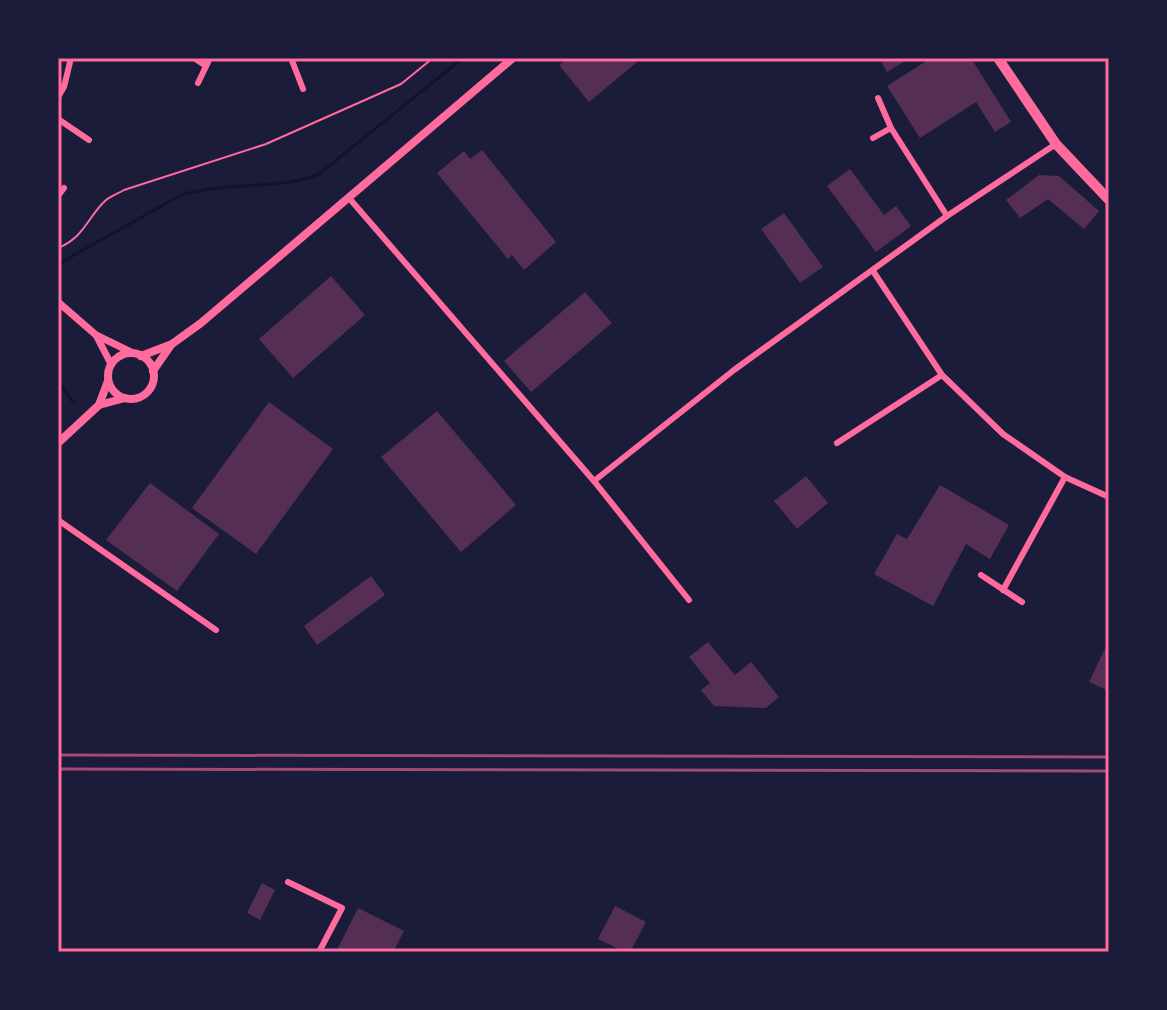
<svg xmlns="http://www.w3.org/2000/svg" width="1167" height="1010" viewBox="0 0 1167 1010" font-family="Overpass,sans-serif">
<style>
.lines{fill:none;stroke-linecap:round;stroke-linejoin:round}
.stream{stroke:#12122b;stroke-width:3}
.building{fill:#542f53}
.path{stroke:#ff6b9d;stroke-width:2}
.minor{stroke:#ff6b9d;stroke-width:6}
.tertiary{stroke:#ff6b9d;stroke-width:7}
.secondary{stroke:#ff6b9d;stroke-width:8}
.trunk{stroke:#ff6b9d;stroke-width:10}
.rail{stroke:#a44b75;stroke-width:3}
.neatline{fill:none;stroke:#ff6b9d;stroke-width:3}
</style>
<rect width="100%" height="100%" fill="#1b1b3a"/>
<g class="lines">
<!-- stream -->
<g class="stream">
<path d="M58 264 181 195C226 181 275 191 319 174L463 58"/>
<path d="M58 381 74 403"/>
</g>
</g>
<!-- building -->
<g class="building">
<path d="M567 58H642L589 102 559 65Z"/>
<path d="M879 58H910L887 72Z"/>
<path d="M931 58H971L1011 122 995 132 976 102 920 138 887 86Z"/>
<path d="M482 150 556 242 524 270 512 255 508 259 437 173 464 151 470 159Z"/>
<path d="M850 169 884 215 896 206 911 226 876 252 827 186Z"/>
<path d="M1039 175 1059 176 1099 211 1084 229 1048 199 1020 218 1006 200Z"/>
<path d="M784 213 823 267 800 283 761 229Z"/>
<path d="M331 276 365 315 293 378 259 339Z"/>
<path d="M585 292 612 323 531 392 504 361Z"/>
<path d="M269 402 333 449 256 554 192 508Z"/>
<path d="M437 411 516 505 461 552 381 457Z"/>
<path d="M806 476 828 503 797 529 774 501Z"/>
<path d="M150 483 219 534 177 591 106 540Z"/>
<path d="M940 485 1009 525 990 559 966 544 933 606 874 574 897 534 907 539Z"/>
<path d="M371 576 385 595 317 645 304 626Z"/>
<path d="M1109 640V691L1089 682Z"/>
<path d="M708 642 735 675 751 662 779 697 766 708 714 706 701 690 710 683 689 657Z"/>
<path d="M262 883 275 890 260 920 247 913Z"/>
<path d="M615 906 646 922 630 952H625L598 939Z"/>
<path d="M358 908 404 931 393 952H336Z"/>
</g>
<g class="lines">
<!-- path -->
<path class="path" d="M58 248C85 237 88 216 106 200 111 196 119 193 124 190L266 144 401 84 433 58"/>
<!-- minor -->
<g class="minor">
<path d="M194 58 206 66"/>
<path d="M291 58 303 89"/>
<path d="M198 83 210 58"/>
<path d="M58 97 64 87 71 58"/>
<path d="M878 98 891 128 947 216"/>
<path d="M58 119 89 140"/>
<path d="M873 138 891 128"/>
<path d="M58 196 64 188"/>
<path d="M349 198 594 481 689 600"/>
<path d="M873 271 942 375 1003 434 1065 477 1109 497"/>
<path d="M837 443 942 375"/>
<path d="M594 481 734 370 947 216 1056 144"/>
<path d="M58 520 216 630"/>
<path d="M981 575 1022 602"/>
<path d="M1003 590 1065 477"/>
<path d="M288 882 342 908 319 952"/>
</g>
<!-- tertiary -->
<g class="tertiary">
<path d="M58 302 96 335 133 353"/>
<path d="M97 337 111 364"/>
</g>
<!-- secondary -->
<g class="secondary">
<circle cx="131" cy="376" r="23"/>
<path d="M141 356 172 344 201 323 513 58"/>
<path d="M153 371 171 345"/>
<path d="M99 405 125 398"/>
<path d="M58 443 99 405 108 381"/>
</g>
<!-- trunk -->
<path class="trunk" d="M998 58 1056 144 1109 200"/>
<!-- rail -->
<g class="rail">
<path d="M58 755 1109 757"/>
<path d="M58 769 1109 771"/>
</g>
</g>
<!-- border -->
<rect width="1167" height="1010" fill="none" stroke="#1b1b3a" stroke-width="120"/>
<rect x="60" y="60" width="1047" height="890" class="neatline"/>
</svg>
